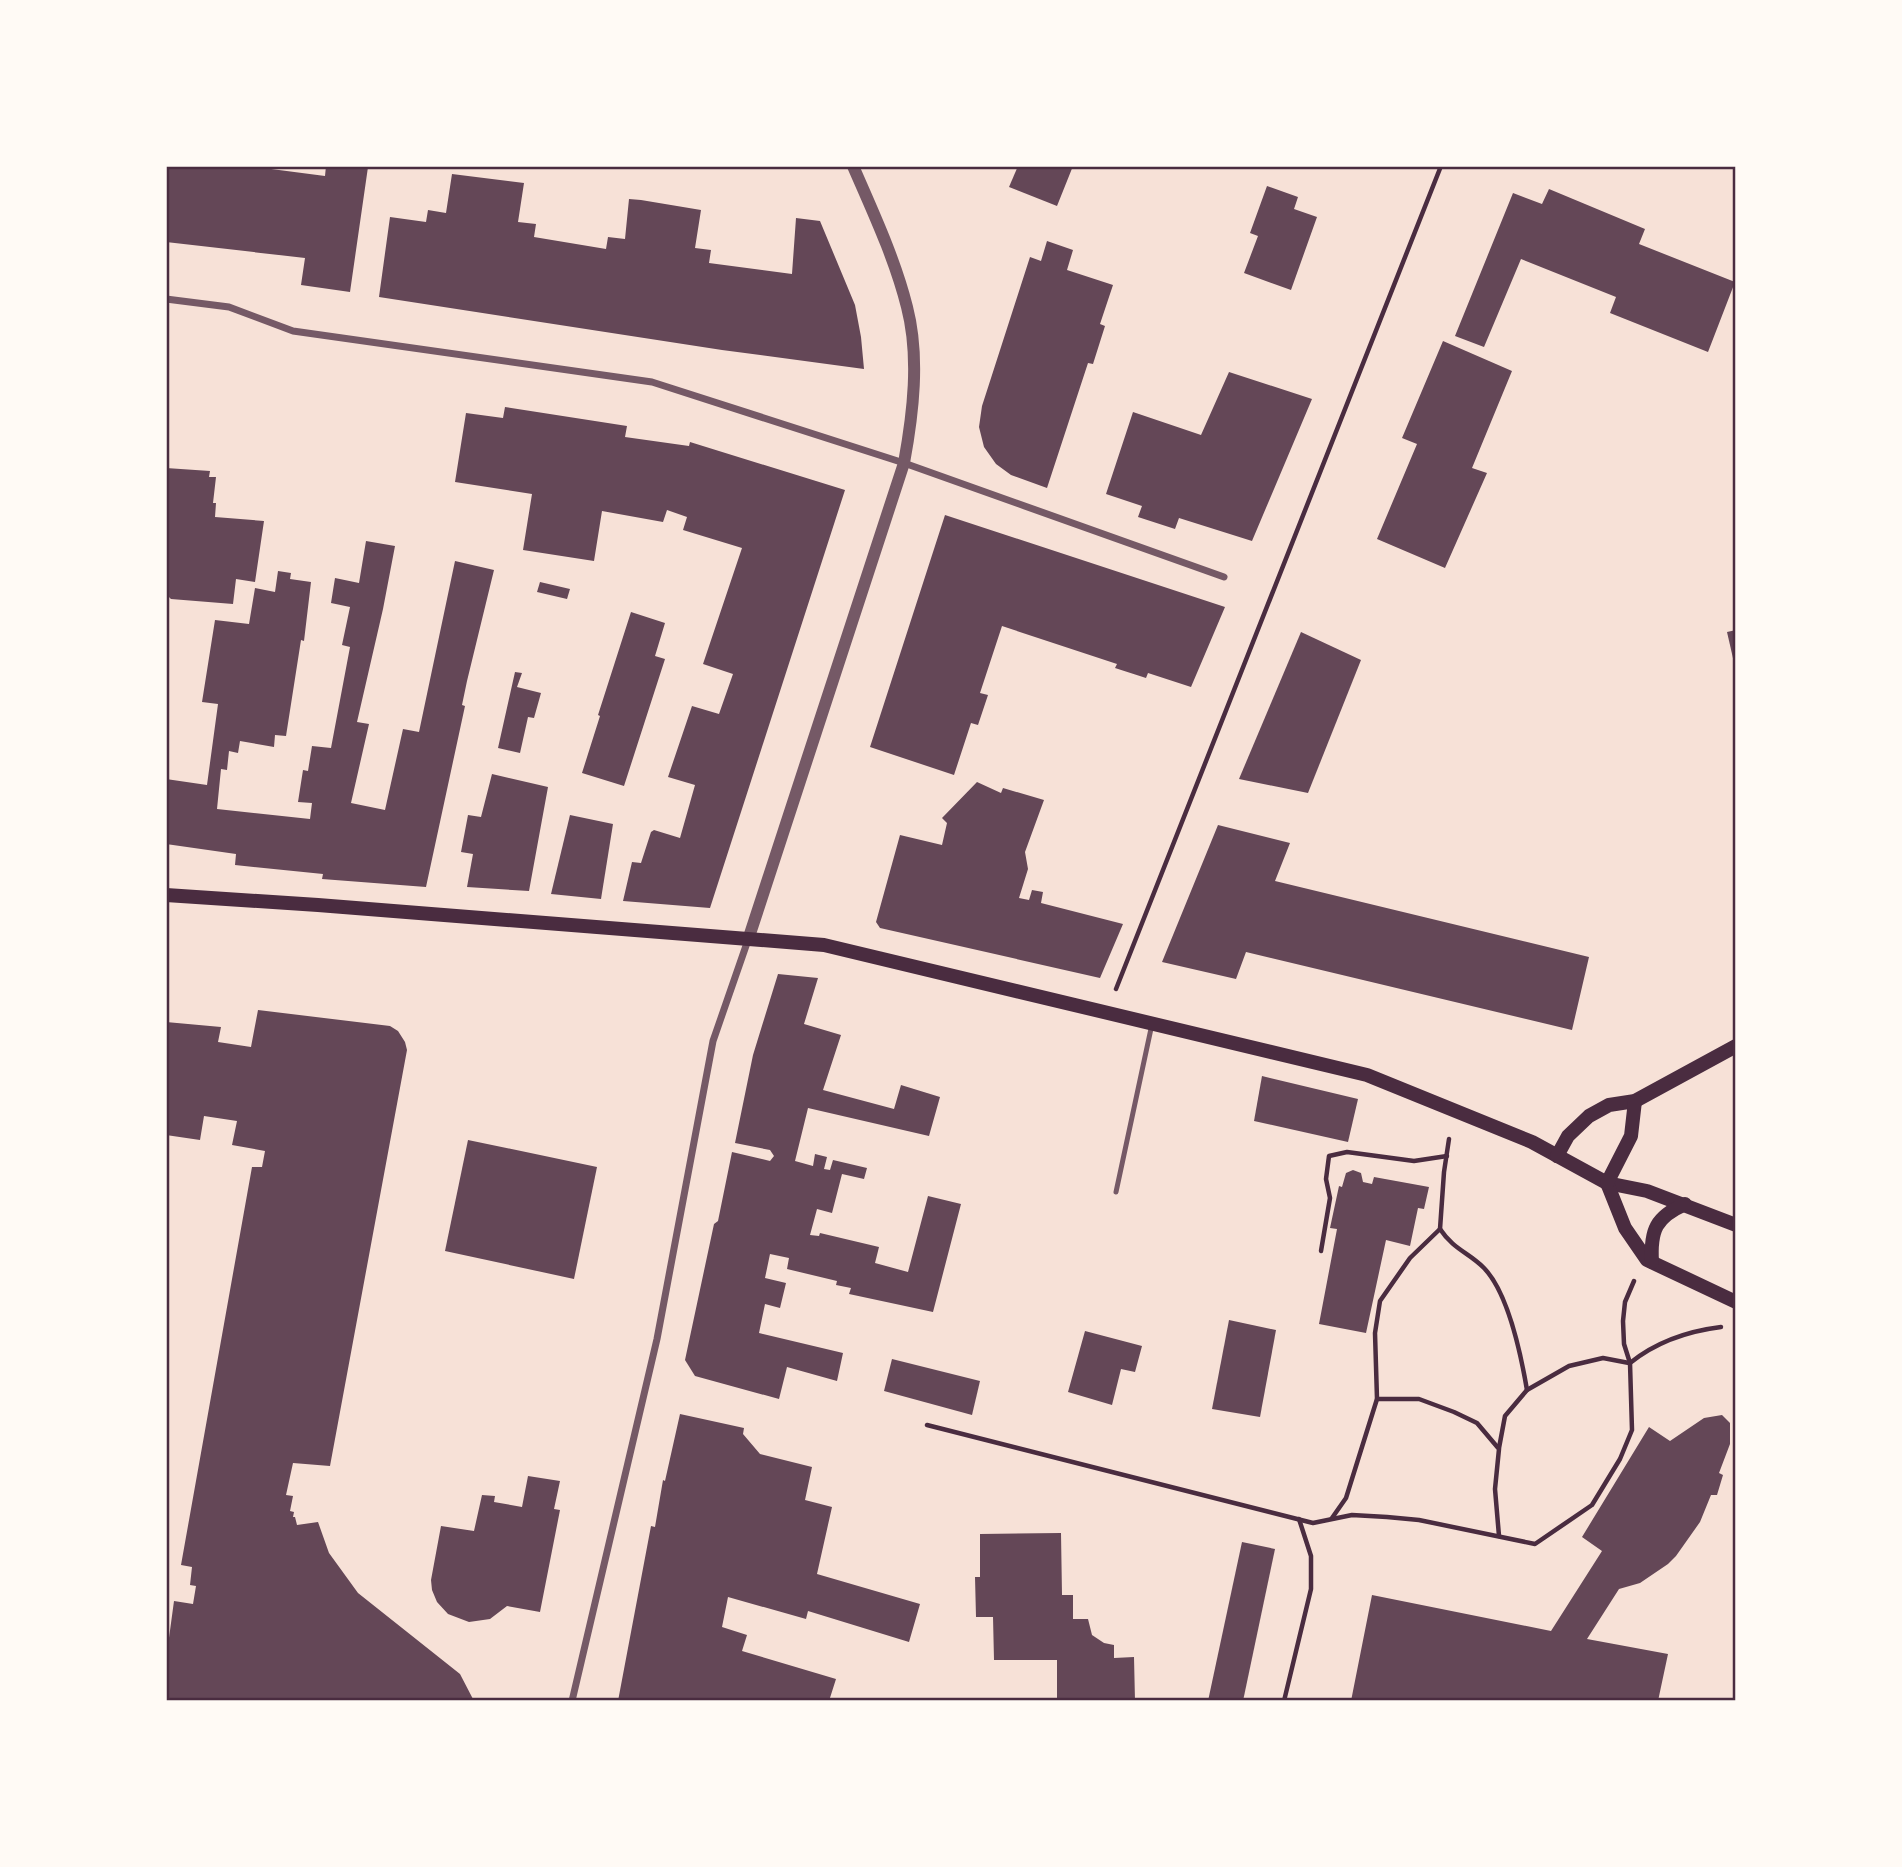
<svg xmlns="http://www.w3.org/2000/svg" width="1902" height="1867" viewBox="0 0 1902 1867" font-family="Signika,sans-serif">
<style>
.building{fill:#644757}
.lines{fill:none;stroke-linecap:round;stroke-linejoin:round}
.path{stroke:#4a2c40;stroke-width:4.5}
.service{stroke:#755966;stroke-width:5}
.minor{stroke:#755966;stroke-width:7}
.tertiary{stroke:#755966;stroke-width:12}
.secondary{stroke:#4a2c40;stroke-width:14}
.neatline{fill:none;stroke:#4a2c40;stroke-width:2.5}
</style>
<rect width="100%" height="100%" fill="#f7e1d7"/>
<!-- building -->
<g class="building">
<path d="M166 166H248L325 176 326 166 368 167 350 292 301 285 305 258 166 242Z"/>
<path d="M1018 166H1073L1057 206 1009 187Z"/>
<path d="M452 174 524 183 518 222 536 224 534 237 606 249 608 237 625 239 629 199 641 200 701 210 695 248 711 250 709 263 792 274 796 218 820 221 855 305 861 337 864 369 722 350 379 297 390 217 426 222 428 210 446 213Z"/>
<path d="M1267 186 1298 197 1294 209 1317 217 1291 290 1244 273 1258 236 1250 233Z"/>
<path d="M1549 189 1645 229 1639 244 1735 282 1708 352 1610 313 1616 297 1521 259 1484 347 1455 336 1513 193 1542 204Z"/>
<path d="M1047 241 1073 250 1067 270 1113 285 1100 324 1105 326 1093 364 1088 363 1047 488 1011 475 996 464 984 447 979 427 982 406 1030 257 1041 261Z"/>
<path d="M1443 341 1512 371 1472 468 1487 473 1445 568 1377 539 1417 444 1402 438Z"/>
<path d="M1229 372 1312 399 1252 541 1179 518 1175 529 1138 517 1142 506 1106 494 1133 412 1201 435Z"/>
<path d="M505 407 627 426 625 437 689 446 690 442 845 490 710 908 623 901 632 862 641 863 651 832 654 830 680 838 695 785 668 777 692 706 719 714 733 674 703 664 742 548 683 530 687 517 667 510 663 522 602 511 594 561 523 550 532 494 455 482 466 413 503 418Z"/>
<path d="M166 468 210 471 209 477H216L213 503H216L215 517 264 521 255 582 236 579 233 604 171 599 166 594Z"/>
<path d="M945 515 1225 607 1191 687 1148 673 1146 678 1115 668 1117 664 1002 626 980 693 988 695 978 725 971 723 954 775 870 747Z"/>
<path d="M366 541 395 546 383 609 357 722 369 724 351 803 385 810 403 729 419 732 455 561 494 570 467 681 462 705 465 706 426 887 322 879 323 874 235 865 236 854 166 844V779L207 785 218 704 202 702 215 620 249 624 255 588 275 592 278 571 291 573 290 579 311 582 304 641 301 640 286 736 275 735 274 747 240 741 238 753 229 751 227 770 221 769 217 809 310 819 312 803 298 802 303 770 308 771 312 746 331 748 350 647 342 645 350 607 331 603 335 578 359 583Z"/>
<path d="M540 582 570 589 567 599 537 592Z"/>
<path d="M631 612 665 623 655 656 665 659 624 786 582 773 600 716 598 715Z"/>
<path d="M1736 630V667H1735L1727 632Z"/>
<path d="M1301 632 1361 660 1308 793 1239 779Z"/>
<path d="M515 672 522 673 517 687 541 693 534 718 528 717 520 753 498 748Z"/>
<path d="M492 774 548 787 529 891 467 887 473 854 461 852 468 815 481 817Z"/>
<path d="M977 782 1001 793 1003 788 1044 800 1025 852 1028 869 1019 898 1029 900 1032 890 1043 892 1041 903 1123 924 1100 978 880 928 876 922 900 835 942 845 947 823 942 818Z"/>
<path d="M570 815 613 824 601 899 551 894Z"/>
<path d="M1218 825 1290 843 1275 881 1589 957 1572 1030 1246 952 1236 979 1162 962Z"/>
<path d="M778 974 818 978 804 1024 841 1035 823 1090 894 1109 901 1085 940 1097 929 1136 808 1108 795 1161 813 1166 815 1154 827 1157 824 1169 830 1170 833 1160 867 1168 864 1179 842 1174 832 1213 817 1209 810 1235 819 1236 820 1233 879 1247 875 1263 908 1272 928 1196 961 1204 933 1312 849 1294 851 1288 836 1285 837 1281 787 1269 789 1258 770 1254 765 1278 786 1283 780 1308 765 1304 759 1333 843 1353 837 1381 787 1367 779 1399 695 1376 685 1360 714 1224 718 1221 732 1152 770 1161 774 1156 770 1150 735 1143 753 1055Z"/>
<path d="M258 1010 390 1026 398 1031 405 1042 407 1050 330 1466 293 1463 286 1495 293 1496 290 1511 294 1512 293 1517H295L297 1525 318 1522 329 1553 358 1593 460 1674 474 1701H166V1660L174 1601 193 1604 196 1586 190 1585 192 1567 181 1565 252 1167H262L265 1151 232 1145 237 1121 204 1116 200 1140 166 1135V1022L221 1027 218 1042 251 1047Z"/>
<path d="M1262 1076 1358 1099 1348 1142 1254 1121Z"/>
<path d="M468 1140 597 1167 574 1279 445 1251Z"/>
<path d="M1353 1170 1361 1173 1363 1182 1372 1184 1374 1177 1429 1187 1424 1209 1418 1208 1410 1246 1386 1240 1366 1333 1319 1324 1337 1229 1330 1228 1339 1186 1342 1187 1346 1173Z"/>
<path d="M1229 1320 1276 1330 1260 1417 1212 1409Z"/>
<path d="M1085 1331 1142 1346 1135 1372 1121 1369 1112 1405 1068 1392Z"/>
<path d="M892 1359 980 1381 972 1415 884 1391Z"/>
<path d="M680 1414 744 1428 743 1434 760 1454 812 1467 805 1500 832 1507 817 1574 920 1604 909 1642 808 1611 806 1619 728 1597 722 1627 747 1635 742 1651 836 1679 829 1701H618L651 1526 655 1527 663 1480 665 1481Z"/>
<path d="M1722 1415 1730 1423V1444L1719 1473 1723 1475 1717 1495H1711L1700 1522 1676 1556 1668 1564 1640 1583 1619 1589 1587 1639 1668 1654 1658 1701H1351L1372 1595 1551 1631 1602 1551 1582 1537 1649 1427 1670 1441 1704 1418Z"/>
<path d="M528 1476 560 1481 554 1509 560 1510 540 1612 507 1606 490 1619 469 1622 448 1614 437 1602 432 1590 431 1580 441 1526 474 1531 482 1495 495 1496 494 1502 522 1507Z"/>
<path d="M1061 1533 1062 1595H1073V1619H1088L1092 1635 1104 1643 1114 1645V1658L1134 1657 1135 1701H1057V1660H994L993 1617H976L975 1577H980V1534Z"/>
<path d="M1242 1542 1275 1549 1243 1701H1208Z"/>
</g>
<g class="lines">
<!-- path -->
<g class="path">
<path d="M1116 989 1441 166"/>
<path d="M1440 1229C1454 1250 1468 1252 1484 1268 1509 1294 1521 1355 1527 1390"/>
<path d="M1321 1251 1330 1198 1326 1179 1329 1156 1347 1152 1414 1161 1447 1156"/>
<path d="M1630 1363C1656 1342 1689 1331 1721 1327"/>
<path d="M1377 1399H1419L1454 1412 1477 1423 1499 1449 1495 1489 1499 1536"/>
<path d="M927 1425 1313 1523 1352 1515 1387 1517 1419 1520 1535 1544 1592 1505 1620 1459 1632 1430 1630 1363 1624 1344 1623 1321 1625 1302 1634 1281"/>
<path d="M1499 1448 1505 1416 1527 1390 1569 1366 1603 1358 1629 1363"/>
<path d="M1332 1518 1346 1498 1377 1399 1375 1333 1380 1301 1410 1258 1440 1229 1444 1172 1449 1139"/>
<path d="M1284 1701 1311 1589V1556L1299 1519"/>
</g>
<!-- service -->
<path class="service" d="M1116 1192 1152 1024"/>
<!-- minor -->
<g class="minor">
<path d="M166 299 229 307 293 331 652 382 904 463 1224 577"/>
<path d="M572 1701 657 1339 713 1041 748 940"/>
</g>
<!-- tertiary -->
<path class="tertiary" d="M748 940 904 463C913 414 920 357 907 307 895 259 873 212 853 166"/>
<!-- secondary -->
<g class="secondary">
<path d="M166 895 318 905 824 945 1367 1075 1532 1142 1607 1183 1647 1191 1736 1225"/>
<path d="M1557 1156 1568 1136 1589 1116 1609 1105 1635 1101 1736 1046"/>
<path d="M1607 1183 1625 1228 1647 1260 1736 1302"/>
<path d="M1607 1183 1631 1136 1635 1101"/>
<path d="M1652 1262C1650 1230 1656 1217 1685 1204"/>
</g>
</g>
<!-- border -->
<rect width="1902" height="1867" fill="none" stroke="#fffaf5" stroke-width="336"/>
<rect x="168" y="168" width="1566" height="1531" class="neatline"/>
</svg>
